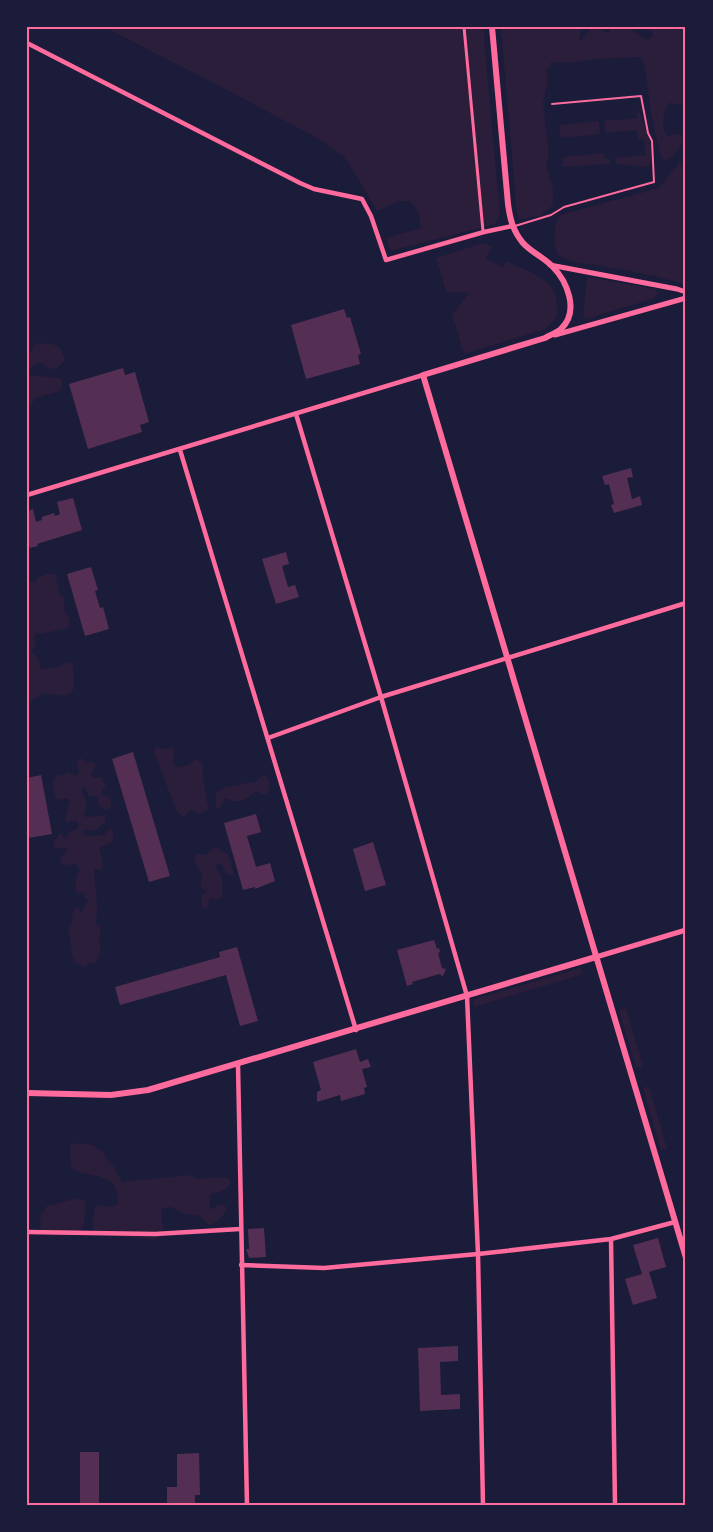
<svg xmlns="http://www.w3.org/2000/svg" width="713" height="1532" viewBox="0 0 713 1532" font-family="Commissioner,sans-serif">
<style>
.green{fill:#2a1e3b}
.building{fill:#542f53}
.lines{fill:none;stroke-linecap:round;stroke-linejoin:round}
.service{stroke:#ff6b9d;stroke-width:2}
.pedestrian{stroke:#ff6b9d;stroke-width:3}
.minor{stroke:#ff6b9d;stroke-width:4.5}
.tertiary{stroke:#ff6b9d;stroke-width:5}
.secondary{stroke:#ff6b9d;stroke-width:6}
.neatline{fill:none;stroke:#ff6b9d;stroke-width:2}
</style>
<rect width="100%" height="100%" fill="#1b1b3a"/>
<!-- green -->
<g class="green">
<path d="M104 27H483L500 215 495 224 391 251 386 238 421 228C419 214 416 194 395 203 388 205 385 209 377 211L359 180 344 157 319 139 204 78Z"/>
<path d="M501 27H556V29C565 30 572 25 581 28L579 38 581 41 592 27 609 33 610 27H628L647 40 652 37 653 33 648 27H686V105L669 103C663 112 660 128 668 137L678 133 683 138 681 146 670 159 664 160 660 154 651 113 645 66 641 57 593 59 570 63 551 62 550 68 546 69 548 82 543 102 549 156C543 167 550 174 552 184 554 191 553 198 553 205L540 216 520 219 517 213 515 192Z"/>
<path d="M637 108C643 122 658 155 648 167L617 164 615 158 646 155 644 139H638L637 130 605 133 604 121 637 118Z"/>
<path d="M599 121 600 134 561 138 559 125Z"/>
<path d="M604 153 605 159H610V164L563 167V157Z"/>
<path d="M680 162 686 182V285C659 276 630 271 602 266 586 263 570 264 557 254 554 243 553 224 560 215L659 188Z"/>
<path d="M483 243 492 247 486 259 504 267 506 261C529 272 560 279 557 310 557 318 552 324 545 329L464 354 452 315 469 293 446 292 436 258Z"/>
<path d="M587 277 656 289 658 294 652 299 586 319 583 316Z"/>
<path d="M36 343C54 344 60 342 65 360L58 368 49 369 39 362 31 368 27 365V359Z"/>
<path d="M27 375 60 378 63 384 60 391 36 398 27 409Z"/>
<path d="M51 573 56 575 59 593 64 597 65 613 70 620 68 628 41 634 36 633 34 640 36 645 31 651 39 660 41 669 59 667 66 662 73 664 74 688 71 693 62 696 44 693 27 704V579L31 582H35L39 577Z"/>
<path d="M157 747 165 749 171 747 174 751 173 763C178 770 190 767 195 759L202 762C203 779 205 793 209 809L199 814 191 810 183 817 177 812 155 755 154 751Z"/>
<path d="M81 758 87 764 91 762 95 763V768L90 774 93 778H102L106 787 102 790V794L111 798V806L106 810 99 805 97 796H89L85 787 81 791C88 803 87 803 84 816L87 817 105 815 106 821 95 831 86 829 83 832 86 836 104 835 110 828 113 830C114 837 114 842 107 845L106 844 99 848 103 866 101 870 94 869C94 884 100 911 95 923L101 928 99 944 101 948 97 962 94 964 90 962 86 967C73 964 72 957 71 945 71 940 69 935 68 930L71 925 74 908 77 907 82 912 88 899H85L83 892 79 893 76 891V880L79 869 76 864 65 865 61 862V856L65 854 67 849 53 847 54 841 61 832 65 839 69 832 77 829 79 823 75 820 68 823 65 820 70 800 66 798 59 800 56 799 53 784 56 774 61 776 69 772 76 776 79 773 77 761Z"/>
<path d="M263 776H266C270 782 271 790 265 795L257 791C249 798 237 806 227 798L224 799 220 808H216V793L224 788 251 782 254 783Z"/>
<path d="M216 846 223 852 228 854 234 874 232 876 227 874 221 863 217 865 216 868 222 877V896L218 900 210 898 207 908 203 909 201 897 207 890 203 889 200 883 203 876 194 862 197 854 205 855Z"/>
<path d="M581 968 583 974 474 1007V1001L478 998Z"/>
<path d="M626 1008 643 1066 636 1068 619 1010Z"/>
<path d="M649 1086 667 1149 661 1151 643 1088Z"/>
<path d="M77 1143 93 1145 104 1153 107 1160 114 1167 122 1182 190 1175 196 1179 226 1177 231 1182C227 1190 222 1192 213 1193L209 1196 210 1208 214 1209 217 1205 222 1204 227 1208C225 1216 217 1223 209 1225L198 1215 184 1214 174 1208 168 1207 161 1210 163 1230 161 1237 155 1240 97 1234 94 1231 92 1222 95 1208 100 1205 111 1207 118 1204C120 1173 94 1178 73 1170L71 1166 70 1145Z"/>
<path d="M78 1198 86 1202 84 1223 81 1230C69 1236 53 1238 41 1232L40 1216 47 1206Z"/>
</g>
<!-- building -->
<g class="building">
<path d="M344 309 347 318 350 317 361 354 358 355 360 364 306 379 291 325Z"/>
<path d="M123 368 125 375 135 372 149 422 140 425 142 432 88 449 69 384Z"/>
<path d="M631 468 633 477 627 478 632 499 640 496 642 505 614 513 611 505 614 504 609 484 605 485 602 476Z"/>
<path d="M73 498 82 530 37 544 38 546 30 548 29 546 27 547V511L33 509 36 522 42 520V517L54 513 55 516 60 514 57 502Z"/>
<path d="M286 552 289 564 282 566 288 587 295 585 299 597 276 604 262 559Z"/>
<path d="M91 567 98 590 95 591 100 608 103 607 109 629 85 636 67 574Z"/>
<path d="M133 752 170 876 149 882 112 759Z"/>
<path d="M41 775 52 834 28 838 27 778Z"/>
<path d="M256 814 261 832 247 836 256 867 270 863 275 881 255 889V887L243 890 224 823Z"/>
<path d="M373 842 386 885 365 891 353 849Z"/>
<path d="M434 940 437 949 439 948 440 952 438 953 442 968 446 969 443 976 439 974 412 982 413 984 407 986 397 950Z"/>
<path d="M237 947 258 1021 240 1026 226 975 120 1005 115 987 220 957 219 952Z"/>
<path d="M356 1049 360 1062 368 1059 371 1067 362 1069 367 1087 364 1088 365 1094 341 1101 340 1095 317 1102V1092L321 1090 313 1062Z"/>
<path d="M264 1228 266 1257 249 1258 246 1249H249L248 1229Z"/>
<path d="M658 1238 666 1267 649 1272 657 1298 633 1305 625 1279 642 1274 633 1245Z"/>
<path d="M458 1346V1361L440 1362 441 1395 460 1394V1409L420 1411 418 1348Z"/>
<rect x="80" y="1452" width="19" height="53"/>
<path d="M199 1453 200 1495H195V1505H167V1487H177V1454Z"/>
</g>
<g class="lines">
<!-- service -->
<path class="service" d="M515 226 551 215 564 207 654 182 652 141 648 133 641 96 552 104"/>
<!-- pedestrian -->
<path class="pedestrian" d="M464 27 483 231"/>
<!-- minor -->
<g class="minor">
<path d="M27 43 300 183 314 189 362 199 371 216 386 260 484 232 512 226"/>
<path d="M296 414 381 697 467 996 478 1254 483 1505"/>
<path d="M180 450 356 1030"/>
<path d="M27 495 423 375"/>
<path d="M268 738 381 697 686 603"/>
<path d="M238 1065 247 1505"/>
<path d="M27 1232 155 1234 240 1229"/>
<path d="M611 1239 615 1505"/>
<path d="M241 1265 324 1268 478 1254 611 1239 675 1222"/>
</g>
<!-- tertiary -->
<g class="tertiary">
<path d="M550 265 677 289 686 292"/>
<path d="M555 335 686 298"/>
<path d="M596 957 686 930"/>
</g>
<!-- secondary -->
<g class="secondary">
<path d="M492 27 508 204C510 219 513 231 523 243 531 252 543 257 552 266 567 281 580 311 561 329 556 333 550 335 545 338L423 375 686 1258"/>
<path d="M27 1093 111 1095 148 1090 596 957"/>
</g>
</g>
<!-- border -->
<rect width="713" height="1532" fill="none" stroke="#1b1b3a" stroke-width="57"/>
<rect x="28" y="28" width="656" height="1476" class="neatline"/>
</svg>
